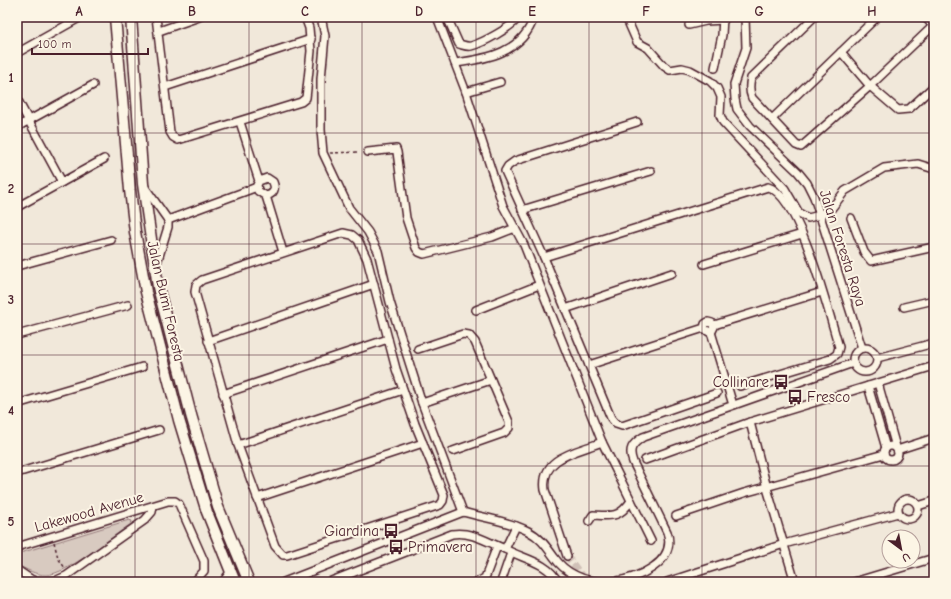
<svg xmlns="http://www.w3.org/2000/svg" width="951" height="599" viewBox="0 0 951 599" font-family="'Comic Neue',sans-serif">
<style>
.green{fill:#d8cac0;stroke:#917476}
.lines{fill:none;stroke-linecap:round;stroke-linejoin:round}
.minor-tunnel{stroke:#d0c0b7;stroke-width:7;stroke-dasharray:7 3.5;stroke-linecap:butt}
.minor-casing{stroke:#4a1f2b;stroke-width:10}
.secondary-casing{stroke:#4a1f2b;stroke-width:13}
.path{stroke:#4a1f2b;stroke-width:1.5;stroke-dasharray:3 3;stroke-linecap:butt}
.minor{stroke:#fcf5e5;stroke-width:7}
.secondary{stroke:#fcf5e5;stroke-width:10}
.grid{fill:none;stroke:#4a1f2b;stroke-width:1;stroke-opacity:0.55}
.labels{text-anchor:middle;stroke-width:4;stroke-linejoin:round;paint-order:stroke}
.street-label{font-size:15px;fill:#4a1f2b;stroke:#fcf5e5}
.poi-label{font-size:15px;fill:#4a1f2b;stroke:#fcf5e5;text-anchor:end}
.neatline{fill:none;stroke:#4a1f2b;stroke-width:1.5}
.grid-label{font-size:13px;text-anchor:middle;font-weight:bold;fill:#4a1f2b}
</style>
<rect width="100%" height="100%" fill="#f1e8da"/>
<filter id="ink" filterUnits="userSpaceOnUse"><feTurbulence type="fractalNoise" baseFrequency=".025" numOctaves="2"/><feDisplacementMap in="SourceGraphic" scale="8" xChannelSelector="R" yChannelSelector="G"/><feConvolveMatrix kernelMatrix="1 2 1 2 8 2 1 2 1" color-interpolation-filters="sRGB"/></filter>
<g filter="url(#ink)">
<!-- green -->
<path class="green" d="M129 520 132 521 131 524C111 537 68 574 46 575 36 575 26 569 17 565V554Z"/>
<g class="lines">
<!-- minor-tunnel -->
<path class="minor-tunnel" d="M567 556 584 579"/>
<defs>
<g id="minor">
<path d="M156 17 170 132 173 137 178 140 301 102 306 98 311 51 309 28 305 17"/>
<path d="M321 17 325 36 321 79V130L323 153 349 208 368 232 378 251 390 302 422 403 463 512"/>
<path d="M437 17 466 92 503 206 524 245 602 442 651 541"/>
<path d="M447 17 459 44C463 45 467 47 471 46 483 43 512 27 519 17"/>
<path d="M626 17 637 42 648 48 664 66 670 70 682 68 690 70 710 81 717 88 721 97 720 115 723 122 785 189 799 213 808 218 816 216"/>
<path d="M745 17 746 48 734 84 735 99 737 109 750 126 798 172 807 183 814 197 862 348"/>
<path d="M814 17 751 78C749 86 749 91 752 98L796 145 801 147 870 86 933 26"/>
<path d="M925 17 934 27"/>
<path d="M689 25 706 21 724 20"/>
<path d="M159 31 199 17"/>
<path d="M841 52 870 86 898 110 909 109 934 86"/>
<path d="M17 53 81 17"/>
<path d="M455 63C488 59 523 52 534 17"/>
<path d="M715 68 722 35 723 17"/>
<path d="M165 87 311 39"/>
<path d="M466 92 500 82"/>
<path d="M17 99 62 182"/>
<path d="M772 119 877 17"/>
<path d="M240 122 259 181 257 185 258 191 266 196C274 194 276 189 273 182L267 178 259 181"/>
<path d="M637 122 515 161 508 166 505 171 543 255 611 418 616 424 622 426 717 393"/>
<path d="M17 127 93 85"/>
<path d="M368 152 396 149 397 152 406 218 416 248 419 252 424 254 492 237 515 228"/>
<path d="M144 186 168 220V227L156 266"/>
<path d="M266 196 283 252"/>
<path d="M17 207 104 159"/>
<path d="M522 210 651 171"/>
<path d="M822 214 831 209 845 191 884 168 918 164 934 169"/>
<path d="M851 218 864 252 871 261 934 247"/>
<path d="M168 220 257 187"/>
<path d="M343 233 352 235 358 240 367 259 396 369 415 424 444 495 443 501 440 505 287 555H283L275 546 238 445 195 292 196 285 202 280Z"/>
<path d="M544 257 768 187C800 195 829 315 839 347L837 354 830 359 740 386"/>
<path d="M704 264 802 234"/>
<path d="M17 266 111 240"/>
<path d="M904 307 934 300"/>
<path d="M565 309 672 273"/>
<path d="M476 310 539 285"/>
<path d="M714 325 822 292"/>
<path d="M711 332 733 405"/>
<path d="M17 335 128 305"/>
<path d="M208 341 374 284"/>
<circle cx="865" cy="360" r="12"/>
<path d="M418 349 463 334 469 335 475 342 509 422V428L504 433 453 451"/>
<path d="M877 358 934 343"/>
<path d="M589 365 704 328 705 324 708 322 712 323 714 327 712 331 709 332 704 328"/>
<path d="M878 383 896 447"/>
<path d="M868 386 886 448"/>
<path d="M223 394 388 339"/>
<path d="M422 403 491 380"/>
<path d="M17 404 142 367"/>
<path d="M750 422 767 488 795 582"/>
<path d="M238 445 403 390"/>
<circle cx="891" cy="453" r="7"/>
<path d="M897 450 934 438"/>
<path d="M645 460 750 422 934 366"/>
<path d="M17 473 159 430"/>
<path d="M257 498 423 443"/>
<circle cx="908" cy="509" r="10"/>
<path d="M918 506 934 501"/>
<path d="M463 512C484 518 509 521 528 531 540 537 546 546 554 557 565 573 584 582 604 582"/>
<path d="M676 516 744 493 884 454"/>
<path d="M589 521 593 515C612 516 619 518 631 501"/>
<path d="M516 526 505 549C523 559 548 562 558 582"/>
<path d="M17 547 168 501H175L179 504 204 561V571L194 582"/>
<path d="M567 556 545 490C540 456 578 452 602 442"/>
<path d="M17 570 32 580 42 582"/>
<path d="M43 582 55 581 66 576 145 520 152 512 153 506"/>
<path d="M223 582 231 571"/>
<path d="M284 582 463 512"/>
<path d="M329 582 452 534C472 531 487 542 505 549"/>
<path d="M477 582 485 578 497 546"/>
<path d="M501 582 511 553"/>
<path d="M612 582C636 579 678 563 667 532L633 462C628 449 632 444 643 437L853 363"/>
<path d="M667 582 784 544 898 513"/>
<path d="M854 582 934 558"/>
</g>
<g id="secondary">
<path d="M115 17 130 190 135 232 146 292 179 420 207 512 235 582"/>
<path d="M131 17 143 184 158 287 191 415 218 507 249 582"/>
</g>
</defs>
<!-- minor casing -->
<use href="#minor" class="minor-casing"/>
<!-- secondary casing -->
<use href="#secondary" class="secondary-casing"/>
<!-- path -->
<g class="path">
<path d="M330 153 360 152"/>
<path d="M54 542 58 558 65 568"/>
</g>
<!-- minor -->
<use href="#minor" class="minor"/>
<!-- secondary -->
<use href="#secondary" class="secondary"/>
</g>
</g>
<!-- grid -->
<path class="grid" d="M135 17V582M249 17V582M362 17V582M476 17V582M589 17V582M702 17V582M816 17V582M17 133H934M17 244H934M17 355H934M17 466H934"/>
<!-- icons -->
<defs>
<symbol id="bus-bare" viewBox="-9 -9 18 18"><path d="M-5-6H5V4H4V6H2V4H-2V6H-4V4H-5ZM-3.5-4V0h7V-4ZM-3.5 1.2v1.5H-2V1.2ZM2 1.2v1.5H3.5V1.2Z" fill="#4a1f2b" stroke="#fcf5e5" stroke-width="2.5" paint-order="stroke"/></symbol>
</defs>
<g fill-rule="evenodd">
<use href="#bus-bare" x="770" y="371" width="22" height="22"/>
<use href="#bus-bare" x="784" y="386" width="22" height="22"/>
<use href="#bus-bare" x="380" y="520" width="22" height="22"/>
<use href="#bus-bare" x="385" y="536" width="22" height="22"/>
</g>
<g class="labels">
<!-- street labels -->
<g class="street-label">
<text transform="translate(843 248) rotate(72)" y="5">Jalan Foresta Raya</text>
<text transform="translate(166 301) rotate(77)" y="5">Jalan Bumi Foresta</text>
<text transform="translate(89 512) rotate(-16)" y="5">Lakewood Avenue</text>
</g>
<!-- poi labels -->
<g class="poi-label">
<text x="769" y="387">Collinare</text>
<text x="807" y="402" text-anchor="start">Fresco</text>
<text x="379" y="536">Giardina</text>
<text x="408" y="552" text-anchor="start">Primavera</text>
</g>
</g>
<!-- margin -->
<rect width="951" height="599" fill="none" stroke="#fcf5e5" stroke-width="44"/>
<!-- north arrow -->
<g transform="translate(901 549) rotate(148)"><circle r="19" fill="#fcf5e5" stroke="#b59f9b"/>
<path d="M0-3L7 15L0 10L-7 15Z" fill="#4a1f2b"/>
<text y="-6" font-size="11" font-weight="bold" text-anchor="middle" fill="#4a1f2b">U</text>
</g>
<!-- scale -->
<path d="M32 48v6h116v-6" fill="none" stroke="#4a1f2b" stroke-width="2"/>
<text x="38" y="48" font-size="12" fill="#4a1f2b" stroke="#fcf5e5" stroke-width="3" paint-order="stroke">100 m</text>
<rect x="22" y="22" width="907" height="555" class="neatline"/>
<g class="grid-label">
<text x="79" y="16">A</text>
<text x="192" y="16">B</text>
<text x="305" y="16">C</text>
<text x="419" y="16">D</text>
<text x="532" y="16">E</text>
<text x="646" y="16">F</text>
<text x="759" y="16">G</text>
<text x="872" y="16">H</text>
<text x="11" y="82">1</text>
<text x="11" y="193">2</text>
<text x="11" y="304">3</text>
<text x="11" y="415">4</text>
<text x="11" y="526">5</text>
</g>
</svg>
